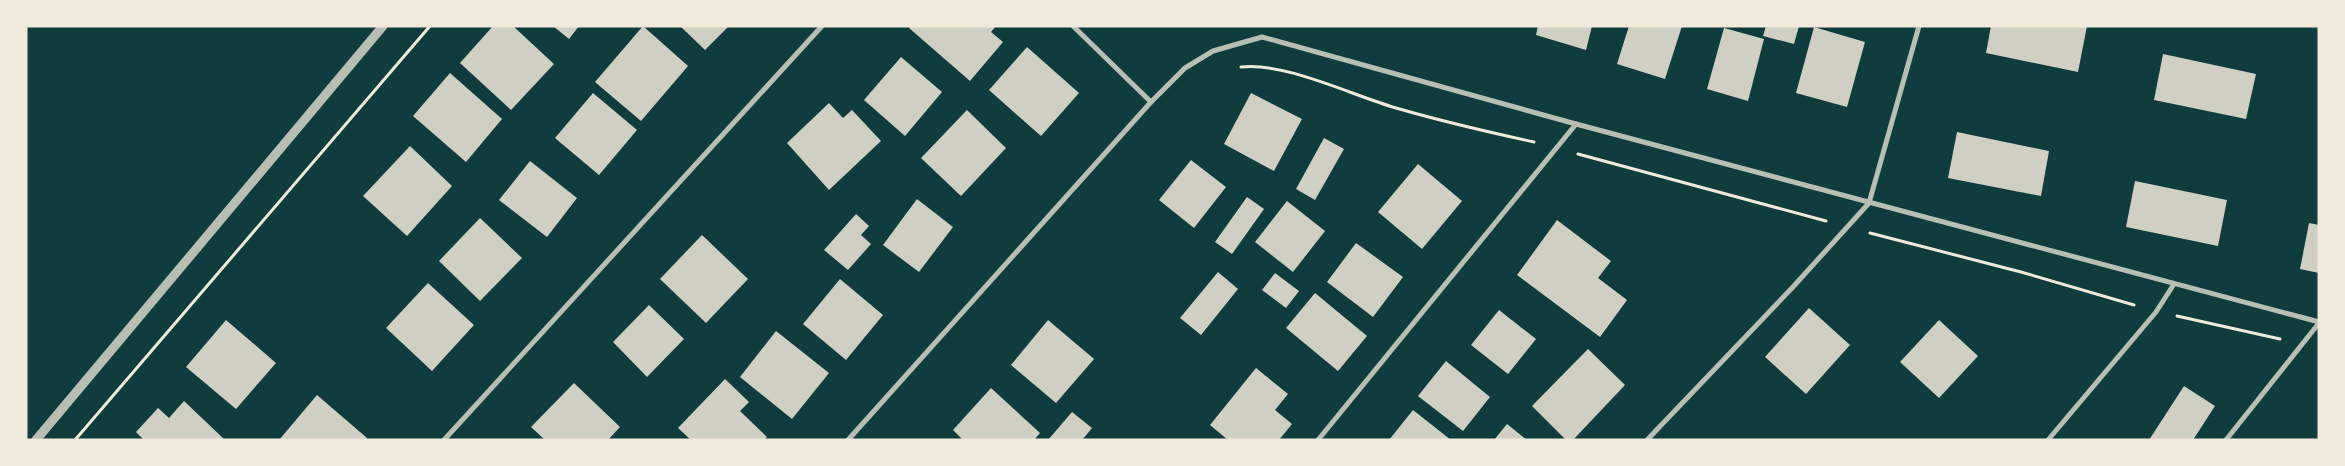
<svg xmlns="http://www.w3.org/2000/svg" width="2345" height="466" viewBox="0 0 2345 466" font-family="'PT Sans Narrow',sans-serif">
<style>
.building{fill:#cfcfc3}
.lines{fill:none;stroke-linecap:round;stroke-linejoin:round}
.path{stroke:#f1e9da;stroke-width:3}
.minor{stroke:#b8beb3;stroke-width:5}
.tertiary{stroke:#b8beb3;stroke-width:9}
</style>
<rect width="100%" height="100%" fill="#0f3d3e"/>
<!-- building -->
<g class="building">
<path d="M493 26H513L554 64 511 110 460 63Z"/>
<path d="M553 26H579L569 39Z"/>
<path d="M643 26 688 66 641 121 595 82Z"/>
<path d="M680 26H729L705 50Z"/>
<path d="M911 26H996L991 32 1003 42 970 81 909 28Z"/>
<path d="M1538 26H1592L1586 50 1536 35Z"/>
<path d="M1629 26H1682L1665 79 1617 64Z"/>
<path d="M1766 26H1799L1794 44 1763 36Z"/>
<path d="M1991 26H2087L2078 72 1986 53Z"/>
<path d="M1814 27 1865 42 1847 107 1796 93Z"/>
<path d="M1724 28 1764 39 1748 101 1707 89Z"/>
<path d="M1027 47 1079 93 1041 136 989 90Z"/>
<path d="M2163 54 2256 74 2246 119 2154 100Z"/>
<path d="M901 57 942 92 905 136 864 100Z"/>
<path d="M450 73 502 119 466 162 413 116Z"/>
<path d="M593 93 637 130 599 175 555 138Z"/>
<path d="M1251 93 1302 119 1274 171 1224 144Z"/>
<path d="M829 103 843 118 852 110 881 141 829 190 787 143Z"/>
<path d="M967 110 1006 148 961 196 921 158Z"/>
<path d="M1957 132 2049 151 2041 196 1948 178Z"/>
<path d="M1324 138 1344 149 1315 200 1296 189Z"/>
<path d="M410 146 452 186 407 236 363 196Z"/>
<path d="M1191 160 1226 187 1194 228 1159 200Z"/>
<path d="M530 161 577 198 547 237 499 200Z"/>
<path d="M1418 164 1462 201 1422 249 1378 212Z"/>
<path d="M2135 181 2227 200 2218 246 2126 227Z"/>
<path d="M1247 197 1264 209 1232 254 1215 242Z"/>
<path d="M917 199 953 227 919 272 883 245Z"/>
<path d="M1287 201 1325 231 1293 272 1255 242Z"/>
<path d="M856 214 869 226 861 235 871 244 848 270 824 250Z"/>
<path d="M480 218 522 258 480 301 439 261Z"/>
<path d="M1557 220 1611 261 1598 278 1627 300 1600 337 1517 275Z"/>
<path d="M2309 223 2319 225V273L2300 269Z"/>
<path d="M702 235 748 279 706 323 660 279Z"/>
<path d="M1356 243 1403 277 1373 317 1327 282Z"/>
<path d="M1218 272 1238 289 1201 335 1180 318Z"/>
<path d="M1275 273 1299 291 1286 308 1262 290Z"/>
<path d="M840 279 883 315 846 360 803 324Z"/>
<path d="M428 283 474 325 432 371 386 328Z"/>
<path d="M1315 293 1367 336 1338 371 1286 328Z"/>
<path d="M649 305 684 339 647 377 613 342Z"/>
<path d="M1809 308 1850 345 1806 394 1765 357Z"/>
<path d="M1499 310 1536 339 1508 374 1471 345Z"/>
<path d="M226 320 276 363 236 409 186 367Z"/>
<path d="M1048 320 1094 359 1056 403 1011 365Z"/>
<path d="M1939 320 1978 356 1939 398 1900 362Z"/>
<path d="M776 331 829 373 792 419 740 377Z"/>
<path d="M1588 349 1625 385 1573 440H1566L1532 406Z"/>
<path d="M1446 361 1490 397 1463 431 1418 396Z"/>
<path d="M1256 368 1288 394 1275 410 1292 424 1279 440H1228L1210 425Z"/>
<path d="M725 379 749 402 740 411 767 437 764 440H691L678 428Z"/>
<path d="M574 383 620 427 608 440H545L531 427Z"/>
<path d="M2184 386 2215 406 2193 440H2149Z"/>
<path d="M991 388 1040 433 1034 440H963L953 430Z"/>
<path d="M317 395 367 438 366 440H279Z"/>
<path d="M184 401 225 440H144L136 432 158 408 169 418Z"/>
<path d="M1413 410 1451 440H1389Z"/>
<path d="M1072 412 1092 428 1082 440H1048Z"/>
<path d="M1507 424 1527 440H1494Z"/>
</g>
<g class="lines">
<!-- path -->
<g class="path">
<path d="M1241 67C1285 62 1351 95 1396 108 1441 121 1488 132 1534 142"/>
<path d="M1578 154 1826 221"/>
<path d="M1870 233 2021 272 2134 305"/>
<path d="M2177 316 2280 339"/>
<path d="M75 440 430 26"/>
</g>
<!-- minor -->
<g class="minor">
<path d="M1073 26 1151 102"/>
<path d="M444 440 822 26"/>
<path d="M848 440 1151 102 1185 68 1213 51 1262 37 1576 124 2319 322"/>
<path d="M1318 440 1576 124"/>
<path d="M1647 440 1792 288 1869 203 1919 26"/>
<path d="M2048 440 2156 312 2174 284"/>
<path d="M2226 440 2319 323"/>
</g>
<!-- tertiary -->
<path class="tertiary" d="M36 440 383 26"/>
</g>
<!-- border -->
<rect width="2345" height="466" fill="none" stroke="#f1e9da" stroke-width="55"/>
</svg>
